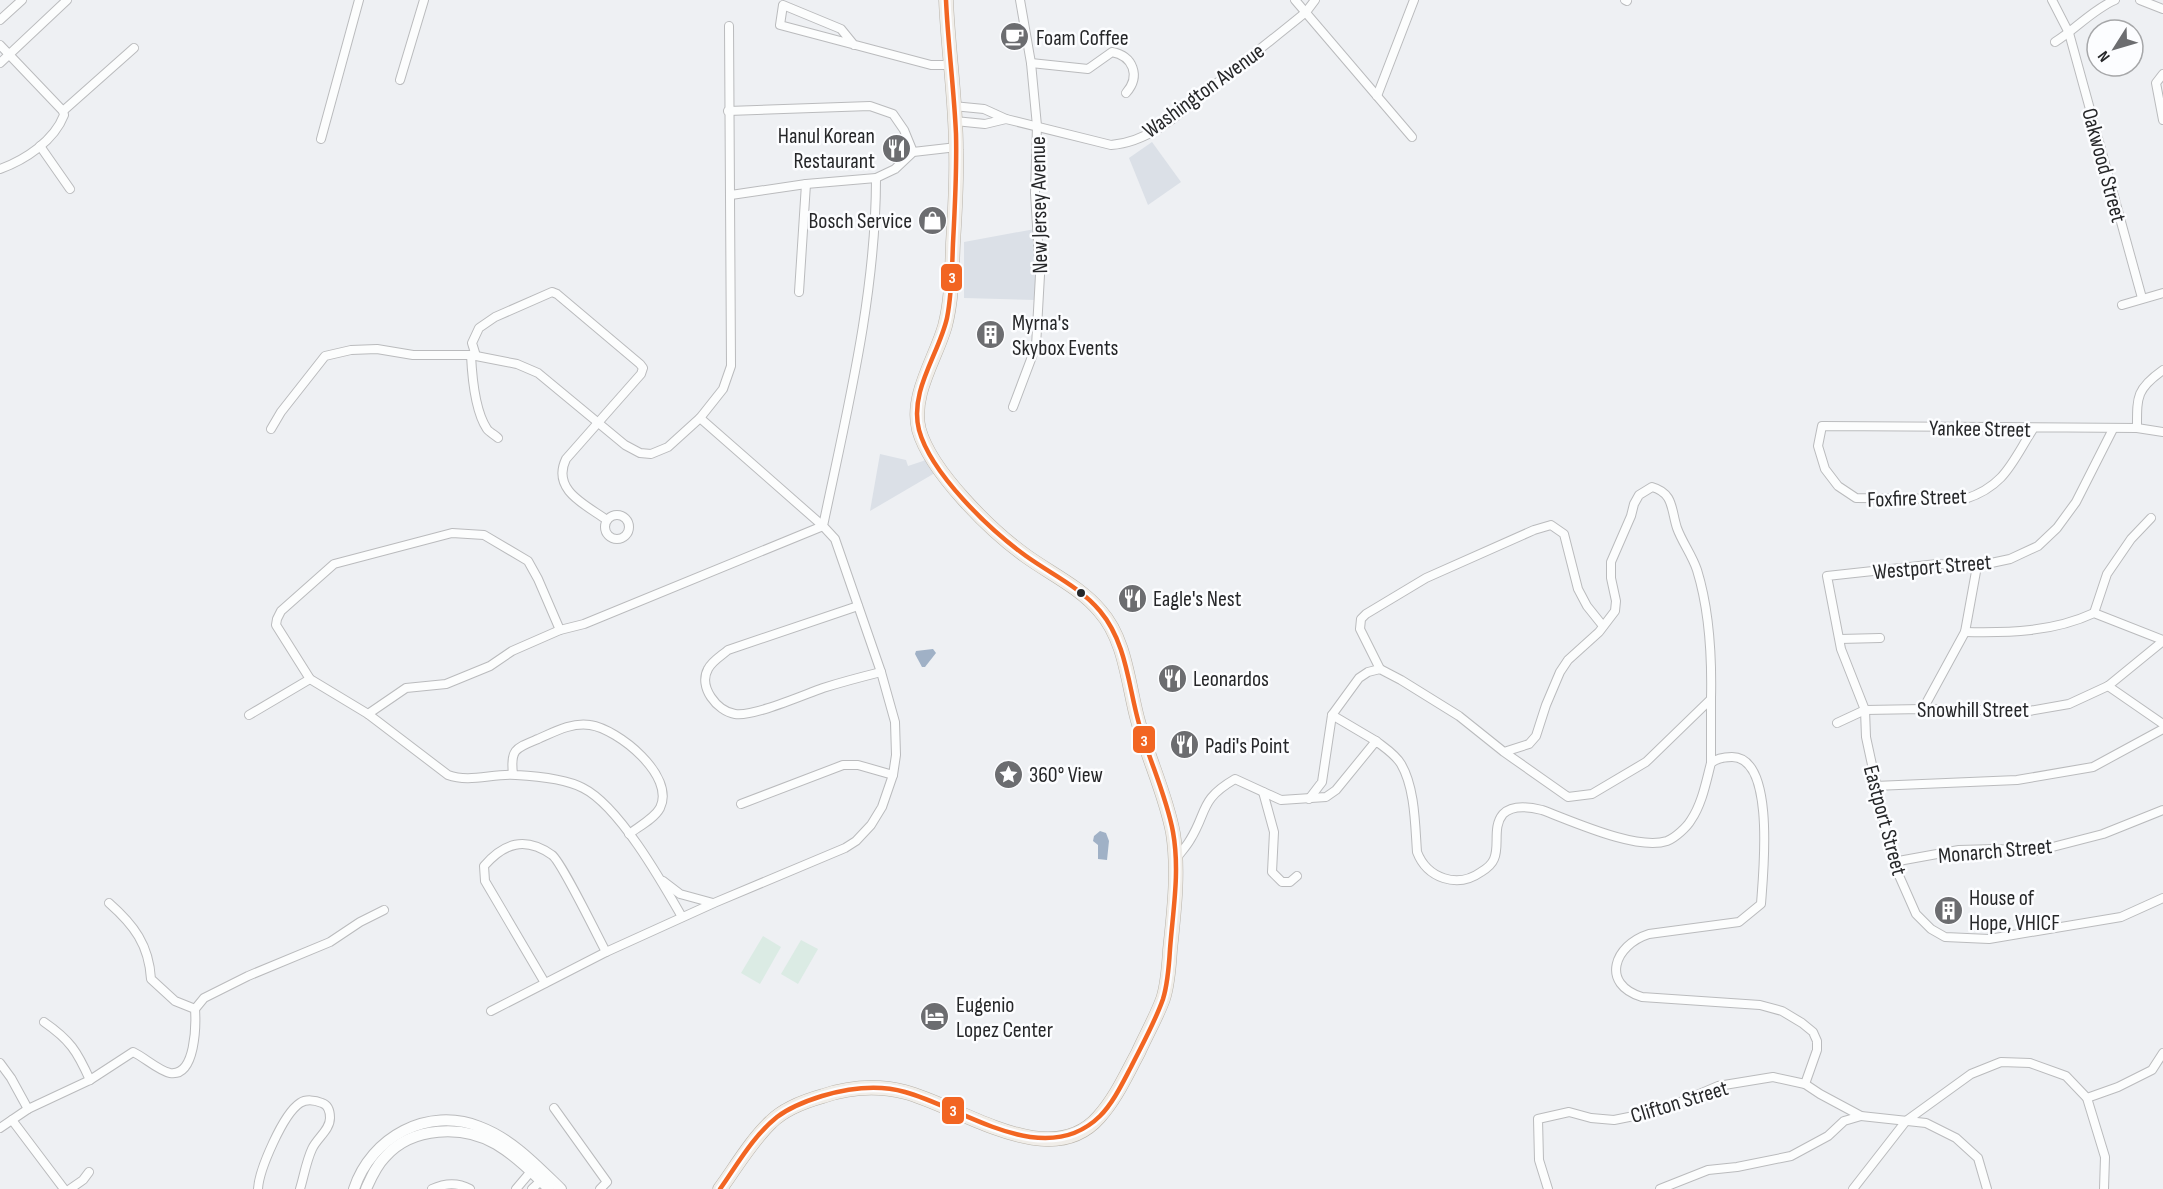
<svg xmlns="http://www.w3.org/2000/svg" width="2163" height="1189" viewBox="0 0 2163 1189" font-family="'Sofia Sans Condensed',sans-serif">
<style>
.built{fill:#dbe0e7}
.green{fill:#dbebe4}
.water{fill:#a0b1c6}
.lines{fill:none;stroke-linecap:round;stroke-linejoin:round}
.minor-casing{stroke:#babbbd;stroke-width:10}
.tertiary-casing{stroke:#babbbd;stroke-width:12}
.primary-casing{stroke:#b8b3aa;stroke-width:15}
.minor{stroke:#fcfdfd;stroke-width:8}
.tertiary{stroke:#fcfdfd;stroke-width:10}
.primary{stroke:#f0ede8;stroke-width:14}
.bus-1-casing{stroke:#fcfdff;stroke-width:9}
.bus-1{stroke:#f26522;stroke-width:4.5}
.bus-dot{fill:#262729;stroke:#fcfdff;stroke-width:2}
.labels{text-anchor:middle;stroke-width:5;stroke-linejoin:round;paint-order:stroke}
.poi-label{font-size:22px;fill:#262729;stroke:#fcfdff;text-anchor:start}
.street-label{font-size:22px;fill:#262729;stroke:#fcfdff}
.line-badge{stroke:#fcfdff;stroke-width:2}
.badge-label{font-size:16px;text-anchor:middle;font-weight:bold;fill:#fff}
</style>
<rect width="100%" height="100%" fill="#eef0f3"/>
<!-- built -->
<g class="built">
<path d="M1152 142 1181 182 1148 205 1129 158Z"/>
<path d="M1035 229 1036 300 964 298V242Z"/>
<path d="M880 454 906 460 908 466 923 461 931 456 940 470 870 511Z"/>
</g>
<!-- green -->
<g class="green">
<path d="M763 936 781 947 760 984 741 973Z"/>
<path d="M801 940 818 949 798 984 781 974Z"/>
</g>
<!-- water -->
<g class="water">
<path d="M933 649 936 653 925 667H922L915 654 916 651Z"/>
<path d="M1100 831 1106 833 1109 841 1107 860 1098 859V845L1093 841 1094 836Z"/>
</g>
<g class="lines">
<defs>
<g id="minor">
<path d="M1295 0 1412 137"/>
<path d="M1625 0 1627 1"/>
<path d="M2052 0 2069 33 2142 298"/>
<path d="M2140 0 2163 9"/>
<path d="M0 20 22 0"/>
<path d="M2055 42C2076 29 2092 10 2115 0"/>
<path d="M0 45 63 111 64 115C54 141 25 160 0 169"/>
<path d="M854 45 841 29 783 5 780 25 931 65H950"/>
<path d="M0 63 67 0"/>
<path d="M1031 63 1088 69 1112 52C1133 56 1141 76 1126 93"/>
<path d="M2163 74 2156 83 2163 120"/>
<path d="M400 80 424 0"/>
<path d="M1377 96 1414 0"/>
<path d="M953 106 984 109 1006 119 1111 145C1154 142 1189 105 1222 79 1250 57 1278 35 1306 12L1315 0"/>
<path d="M63 111 134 48"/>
<path d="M728 111 870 106 893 114 904 130 913 152"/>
<path d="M955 121 985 124 1006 119"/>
<path d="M321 139 359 0"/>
<path d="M40 146 70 189"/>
<path d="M731 195 806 184 876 178 895 169 913 152 957 147"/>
<path d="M799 292 806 184"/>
<path d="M2122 305 2163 293"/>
<path d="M471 355C472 376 475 411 487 429 489 432 495 435 498 438"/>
<path d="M476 356 472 343 479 328 495 317 552 292 557 294 640 364 643 368 641 374 566 459C551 490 586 505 607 520"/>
<path d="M1013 407 1036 346 1040 275 1035 193 1037 126 1031 63 1020 0"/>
<path d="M2137 428C2137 397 2136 389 2163 370"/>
<path d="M271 429 281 412 325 356 351 350 377 349 413 355H471L517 364 538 373 625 445 640 453 651 454 668 447 700 418 723 389 731 366 729 26"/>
<path d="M2033 429C2012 462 2005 486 1965 499L1856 498 1838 486 1825 469 1818 446 1822 426 2137 428 2163 432"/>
<path d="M2113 429 2076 502 2057 528 2038 546 2010 559 1977 566 1937 564 1827 576 1841 649 1865 710 1866 737 1893 862 1916 914 1931 929 1945 937 1989 939 2121 917 2163 898"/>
<circle cx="617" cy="527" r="12"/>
<path d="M858 606 728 650C721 656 712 661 708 669 698 687 717 711 735 714 753 717 803 695 823 688 842 682 861 677 881 672"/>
<path d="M2094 613 2107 574 2131 539 2151 518"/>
<path d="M560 630 538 579 528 561 484 535 452 533 334 564 281 611 277 619 276 625 310 679 368 714 448 775C470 783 493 773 516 775 535 776 566 779 583 788 619 806 662 882 682 917"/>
<path d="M1965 632C2009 633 2053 632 2094 613L2163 640"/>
<path d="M1840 639 1880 638"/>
<path d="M1380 669 1360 629 1361 619 1366 614 1426 578 1534 530 1551 525 1564 534 1578 589 1587 606 1603 626"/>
<path d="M2108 686 2163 724"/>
<path d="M1923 709 1965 632 1977 566"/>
<path d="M368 714 406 688 446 684 490 666 512 651 560 630 584 624 823 526 700 418"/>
<path d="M249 715 310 679"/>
<path d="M1332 715 1376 741"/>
<path d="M1837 723 1865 710 1923 709 2029 711 2069 704 2108 686 2163 641"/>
<path d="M1711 763V699"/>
<path d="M513 774C510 749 516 748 538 739 554 732 572 722 590 725 618 729 676 776 660 808 654 819 638 827 629 834"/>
<path d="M1875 786 2017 780 2093 767 2163 729"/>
<path d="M1263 792 1274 832 1272 872 1282 882H1290L1297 876"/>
<path d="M1309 799 1322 782 1332 715 1359 678 1368 672 1380 669 1401 680 1459 716 1504 752 1568 797 1592 794 1646 762 1711 699C1712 656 1710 612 1697 570 1692 555 1682 542 1677 528 1671 510 1674 493 1652 487L1639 495 1634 504 1631 516 1611 562V578L1616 601 1615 611 1599 632 1568 660 1560 672 1546 705 1536 736 1529 744 1504 752"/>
<path d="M741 804 843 765H858L893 775"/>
<path d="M1175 860C1180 853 1186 847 1190 840 1208 811 1199 800 1235 779L1281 800 1326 797 1336 790 1376 741C1385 748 1395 754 1401 764 1415 788 1415 824 1417 852 1427 878 1457 889 1481 872 1486 869 1492 864 1494 859 1500 846 1492 827 1503 814 1513 804 1530 807 1542 810 1572 821 1637 851 1667 841 1675 838 1687 827 1691 820 1702 804 1706 782 1711 763 1717 758 1724 757 1732 757 1776 757 1763 875 1761 904L1739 922 1649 934C1614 945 1600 984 1642 997L1760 1005 1782 1011 1802 1023 1813 1032 1817 1041V1050L1805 1084"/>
<path d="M1893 862 1959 850 1995 849 2037 851 2103 834 2163 810"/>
<path d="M663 881 680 894 713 903"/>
<path d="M545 983 485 881 484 866C504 843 525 836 552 855 561 861 598 937 606 952"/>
<path d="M195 1009 204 998 248 976 330 942 360 922 384 910"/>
<path d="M491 1011 606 952 714 903 845 848 856 841 871 825 882 807 893 775 896 755 895 722 881 672 835 539 823 526C847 411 876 295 876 178"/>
<path d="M44 1022C70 1040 77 1051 90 1080"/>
<path d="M0 1063 11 1078 28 1109"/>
<path d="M2087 1098 2118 1087 2152 1070 2163 1053"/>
<path d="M554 1108 607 1182 600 1189"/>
<path d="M12 1120 64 1189"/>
<path d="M0 1128 28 1109 90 1080 133 1052C144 1057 159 1071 170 1073 196 1077 196 1024 195 1009L175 1001 151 979C149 945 134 925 109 903"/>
<path d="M70 1189 83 1180 89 1172"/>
<path d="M258 1189C259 1170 283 1114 300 1103 306 1099 315 1100 322 1103 328 1105 330 1111 330 1118 330 1130 317 1138 312 1149 306 1162 304 1176 300 1189"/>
<path d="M432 1189C445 1183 457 1182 470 1189"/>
<path d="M516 1189 533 1169"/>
<path d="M532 1189 545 1177"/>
<path d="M1548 1189 1539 1160 1538 1119 1569 1112 1591 1118 1614 1120 1659 1111 1718 1086 1773 1077 1805 1084 1820 1094 1861 1116 1926 1123 1956 1138 1978 1158 1987 1189"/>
<path d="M1660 1189 1708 1170 1737 1167 1791 1156 1828 1136 1844 1121 1861 1116"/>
<path d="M1853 1189 1906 1121 1971 1074 2001 1062 2030 1063 2066 1076 2087 1098 2105 1157 2104 1189"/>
</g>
<g id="tertiary">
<path d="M354 1189C371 1137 428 1106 480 1127 512 1139 537 1166 561 1189"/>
<path d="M366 1189C371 1178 376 1166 385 1157 412 1126 463 1125 496 1144 516 1156 533 1173 549 1189"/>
</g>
<path id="primary" d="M720 1189C736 1167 751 1141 771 1122 784 1109 805 1101 823 1096 850 1087 877 1085 905 1092 962 1107 1050 1173 1099 1117 1116 1098 1126 1075 1138 1053 1146 1035 1156 1018 1163 999 1168 984 1169 966 1170 950 1174 912 1179 871 1173 833 1166 795 1148 758 1138 721 1128 685 1126 640 1100 611 1080 587 1051 574 1026 556 991 531 931 472 919 430 910 395 936 358 945 326 952 299 952 270 953 243 955 212 957 181 956 150 956 100 948 50 946 0"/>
</defs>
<!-- minor casing -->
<use href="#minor" class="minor-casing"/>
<!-- tertiary casing -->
<use href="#tertiary" class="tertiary-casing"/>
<!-- primary casing -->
<use href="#primary" class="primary-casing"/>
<!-- minor -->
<use href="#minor" class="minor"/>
<!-- tertiary -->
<use href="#tertiary" class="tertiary"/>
<!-- primary -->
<use href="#primary" class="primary"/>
<defs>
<path id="bus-1" d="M720 1189C737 1165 753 1136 777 1117 790 1107 806 1101 822 1096 849 1088 877 1084 905 1092 964 1108 1044 1171 1100 1116 1113 1103 1122 1084 1131 1067 1142 1045 1155 1022 1163 999 1168 983 1169 966 1170 949 1173 910 1180 871 1173 832 1166 794 1148 758 1138 720 1128 683 1126 642 1100 611 1080 587 1051 574 1026 556 990 530 931 474 919 430 909 391 939 354 947 318 952 293 952 268 953 243 955 206 957 170 956 134 954 89 948 45 946 0"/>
</defs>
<!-- bus-1 casing -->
<use href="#bus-1" class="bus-1-casing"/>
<!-- bus-1 -->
<use href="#bus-1" class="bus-1"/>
</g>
<!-- icons -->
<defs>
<symbol id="cafe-disc" viewBox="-11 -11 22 22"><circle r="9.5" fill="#6c6d70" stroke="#fcfdff"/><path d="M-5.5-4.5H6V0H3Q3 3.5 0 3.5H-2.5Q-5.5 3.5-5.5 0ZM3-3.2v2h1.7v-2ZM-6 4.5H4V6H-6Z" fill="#fff"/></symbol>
<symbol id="restaurant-disc" viewBox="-11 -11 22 22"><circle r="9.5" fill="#6c6d70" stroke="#fcfdff"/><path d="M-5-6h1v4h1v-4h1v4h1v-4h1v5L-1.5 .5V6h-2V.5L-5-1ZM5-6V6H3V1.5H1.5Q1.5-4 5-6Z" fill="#fff"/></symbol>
<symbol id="shop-disc" viewBox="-11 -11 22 22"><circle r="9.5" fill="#6c6d70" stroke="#fcfdff"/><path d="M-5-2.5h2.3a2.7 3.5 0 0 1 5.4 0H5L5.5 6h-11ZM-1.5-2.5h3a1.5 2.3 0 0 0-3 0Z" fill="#fff"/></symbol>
<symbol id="building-disc" viewBox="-11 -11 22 22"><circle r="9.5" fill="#6c6d70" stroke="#fcfdff"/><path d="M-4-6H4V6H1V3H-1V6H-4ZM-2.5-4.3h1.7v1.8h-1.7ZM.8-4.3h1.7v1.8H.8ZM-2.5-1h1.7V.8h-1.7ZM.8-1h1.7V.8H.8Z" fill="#fff"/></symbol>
<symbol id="sight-disc" viewBox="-11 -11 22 22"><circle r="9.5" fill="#6c6d70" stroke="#fcfdff"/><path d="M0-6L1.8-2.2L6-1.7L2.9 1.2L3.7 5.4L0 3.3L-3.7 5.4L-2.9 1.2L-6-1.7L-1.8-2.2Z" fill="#fff"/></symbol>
<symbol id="hotel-disc" viewBox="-11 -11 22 22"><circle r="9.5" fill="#6c6d70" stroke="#fcfdff"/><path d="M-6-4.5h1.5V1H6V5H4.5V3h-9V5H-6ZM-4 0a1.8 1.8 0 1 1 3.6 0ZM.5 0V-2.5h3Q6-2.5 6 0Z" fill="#fff"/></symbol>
</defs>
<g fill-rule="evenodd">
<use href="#cafe-disc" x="998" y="20" width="33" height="33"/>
<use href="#restaurant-disc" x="880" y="132" width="33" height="33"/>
<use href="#shop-disc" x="916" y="204" width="33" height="33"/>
<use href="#building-disc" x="974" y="318" width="33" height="33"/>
<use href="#restaurant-disc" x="1116" y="582" width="33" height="33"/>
<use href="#restaurant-disc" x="1156" y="662" width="33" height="33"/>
<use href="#restaurant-disc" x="1168" y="728" width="33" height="33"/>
<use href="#sight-disc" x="992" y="758" width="33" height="33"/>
<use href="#building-disc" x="1932" y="894" width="33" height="33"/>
<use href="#hotel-disc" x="918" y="1000" width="33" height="33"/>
</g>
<!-- markers -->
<circle class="bus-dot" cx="1081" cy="593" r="5"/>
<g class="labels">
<!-- poi labels -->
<g class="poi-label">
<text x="1036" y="45">Foam Coffee</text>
<text x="875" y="143" text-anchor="end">Hanul Korean<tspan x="875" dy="25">Restaurant</tspan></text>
<text x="912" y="228" text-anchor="end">Bosch Service</text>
<text x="1012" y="330">Myrna's<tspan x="1012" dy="25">Skybox Events</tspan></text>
<text x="1153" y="606">Eagle's Nest</text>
<text x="1193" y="686">Leonardos</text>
<text x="1205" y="753">Padi's Point</text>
<text x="1029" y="782">360° View</text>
<text x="1969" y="905">House of<tspan x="1969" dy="25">Hope, VHICF</tspan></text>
<text x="956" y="1012">Eugenio<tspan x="956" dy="25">Lopez Center</tspan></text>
</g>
<!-- street labels -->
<g class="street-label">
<text transform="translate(1203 90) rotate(-36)" y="8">Washington Avenue</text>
<text transform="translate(2105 165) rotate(75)" y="8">Oakwood Street</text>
<text transform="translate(1038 205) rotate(-91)" y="8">New Jersey Avenue</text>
<text transform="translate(1980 428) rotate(1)" y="8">Yankee Street</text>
<text transform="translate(1917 497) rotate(-2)" y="8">Foxfire Street</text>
<text transform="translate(1932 566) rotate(-5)" y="8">Westport Street</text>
<text x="1973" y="717">Snowhill Street</text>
<text transform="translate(1886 820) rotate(75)" y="8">Eastport Street</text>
<text transform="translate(1995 850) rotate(-5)" y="8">Monarch Street</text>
<text transform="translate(1679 1101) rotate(-17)" y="8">Clifton Street</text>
</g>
</g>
<g class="line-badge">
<rect x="940" y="263" width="23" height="29" rx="6" fill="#f26522"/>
<rect x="1132" y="725" width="24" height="29" rx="6" fill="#f26522"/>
<rect x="941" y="1096" width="24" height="29" rx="6" fill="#f26522"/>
</g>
<g class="badge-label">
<text x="952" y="283">3</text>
<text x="1144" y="746">3</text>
<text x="953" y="1116">3</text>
</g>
<!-- north arrow -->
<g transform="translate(2115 48) rotate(233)"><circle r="28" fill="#fcfdff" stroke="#a6a7a9" stroke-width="1.5"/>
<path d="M0-4.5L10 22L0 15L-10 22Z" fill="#6c6d70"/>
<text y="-9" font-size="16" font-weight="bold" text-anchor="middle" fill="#262729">N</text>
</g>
</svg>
